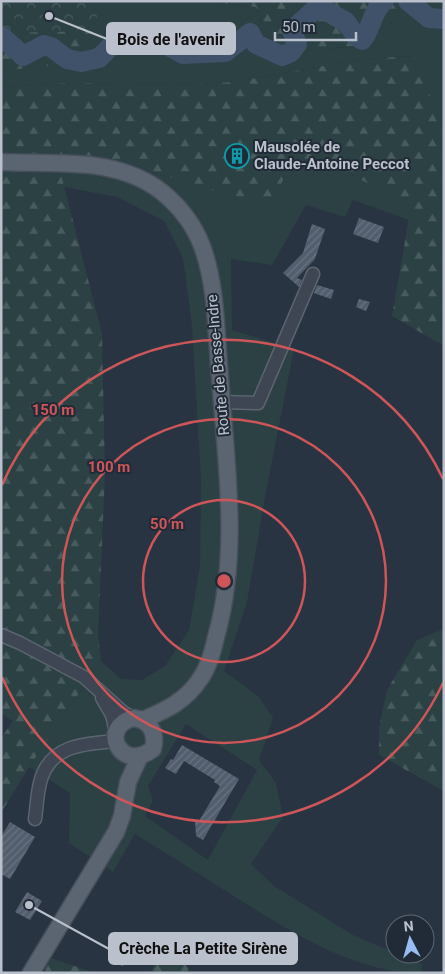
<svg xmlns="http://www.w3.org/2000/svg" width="445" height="974" viewBox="0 0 445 974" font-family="Roboto,sans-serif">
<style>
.grass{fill:#2b4143;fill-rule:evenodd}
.forest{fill:url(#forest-firs)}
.park{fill:url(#park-crowns)}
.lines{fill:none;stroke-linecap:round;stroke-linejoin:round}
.river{stroke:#3f526a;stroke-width:20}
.building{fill:url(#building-hatch)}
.minor-casing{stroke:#5b646f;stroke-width:15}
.major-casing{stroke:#464f5b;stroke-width:19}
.minor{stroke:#3d4652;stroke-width:12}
.major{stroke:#5b6572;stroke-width:16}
.ring{fill:none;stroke:#ce5659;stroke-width:2.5}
.labels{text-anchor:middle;stroke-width:4;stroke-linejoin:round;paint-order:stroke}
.poi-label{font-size:15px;font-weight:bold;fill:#bac1cc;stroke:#212b37;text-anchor:start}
.street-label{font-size:15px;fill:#bac1cc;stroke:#212b37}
.centre{fill:#ce5659;stroke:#212b37;stroke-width:2.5}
.ring-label{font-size:15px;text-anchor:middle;font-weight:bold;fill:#ce5659;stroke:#212b37;stroke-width:4;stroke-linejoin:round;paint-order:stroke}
.leader{fill:none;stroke:#bac1cc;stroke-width:2}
.callout-dot{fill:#bac1cc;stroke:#212b37;stroke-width:2}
.callout{fill:#bac1cc;stroke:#bac1cc;stroke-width:2}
.callout-label{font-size:16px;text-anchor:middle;font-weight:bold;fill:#111}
</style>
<defs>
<pattern id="forest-firs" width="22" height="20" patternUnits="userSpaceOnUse" patternTransform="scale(1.25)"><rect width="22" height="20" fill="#2b4143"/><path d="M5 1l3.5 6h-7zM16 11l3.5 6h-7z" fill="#485b5d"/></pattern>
<pattern id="park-crowns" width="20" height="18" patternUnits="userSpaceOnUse" patternTransform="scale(1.25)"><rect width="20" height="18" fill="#2b4143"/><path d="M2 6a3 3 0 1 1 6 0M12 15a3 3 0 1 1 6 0" fill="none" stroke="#485b5d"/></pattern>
<pattern id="building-hatch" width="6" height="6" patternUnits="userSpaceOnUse" patternTransform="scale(1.25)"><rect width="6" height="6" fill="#525d6d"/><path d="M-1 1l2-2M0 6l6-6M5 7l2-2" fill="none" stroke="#697281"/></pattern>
</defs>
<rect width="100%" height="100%" fill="#293442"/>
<!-- grass -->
<g class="grass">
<path d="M97 1H204L256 7 278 59 308 51 361 45 390 23 412 11 444 27V129L413 56 362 59 233 82 176 85 70 83 1 87V71L66 63 97 31Z"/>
<path d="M1 152 123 162 196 186 292 163 321 158 411 207 409 220 353 200 345 217 306 205 272 265 231 259 232 330 294 349 265 497 247 602 224 671 258 696 273 718 259 760 276 783 283 817 251 864 274 886 353 935 422 964 421 973C353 973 288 930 232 895 200 874 167 854 135 834L113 872 69 843 70 793 29 767 101 661 121 679 142 680 165 666 189 630 200 565 201 480 192 326 183 258 164 221 117 197 64 187 61 174 1 171ZM186 724 257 770 208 860 145 816 153 800 148 786Z"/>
</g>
<!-- forest -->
<g class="forest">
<path d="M1 1H97V31L66 64 1 71Z"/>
<path d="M204 1H444V27L412 11 390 23 361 45 308 51 278 59 256 7Z"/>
<path d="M414 56 444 129V346L392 316 411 207 321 158 292 163 270 205 196 186 123 162 1 152V87L70 83 176 85 233 82 362 59Z"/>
<path d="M1 171 61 174 102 334 105 475 98 633 101 661 29 767 1 813V738L13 721 1 714Z"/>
<path d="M444 629V791L379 755V728L387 690 417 640Z"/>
<path d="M163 947 176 953 189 969 186 973H150Z"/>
<path d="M51 958 95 973H44Z"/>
</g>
<!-- park -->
<path class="park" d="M1 1H97V31L1 33Z"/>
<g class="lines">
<!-- river -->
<g class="river">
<path d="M408 1 429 18 444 19"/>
<path d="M1 36 23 56 44 45 51 47 67 59 81 62 99 58 125 32H132L142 43 152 45 165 44 183 54 225 52 250 33 256 44 282 56 291 52 297 44 292 31 313 11 323 9 346 22 356 36 362 40C372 29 372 10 384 1"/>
</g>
</g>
<!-- building -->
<g class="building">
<path d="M359 218 384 227 378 243 353 234Z"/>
<path d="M312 224 325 229 315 259 297 278 302 280 299 287 283 273 303 253Z"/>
<path d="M317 285 334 290 331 299 314 293Z"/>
<path d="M359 299 370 302 366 311 356 307Z"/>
<path d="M182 745 239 779 203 840 196 836 195 821H199L220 786 214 782 215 780 184 761 176 774 165 768 171 759 173 760Z"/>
<path d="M10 822 35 837 10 879 1 874V837Z"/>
<path d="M27 892 42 901 30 920 15 912Z"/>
<path d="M117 943 130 949 123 966 110 961Z"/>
</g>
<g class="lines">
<defs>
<g id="minor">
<path d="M221 402 258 403 313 274"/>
<path d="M1 635 20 643 84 677 124 713 134 718"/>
<path d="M102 698 112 715 116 732"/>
<path d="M35 819C37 806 37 789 42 776 54 744 86 744 115 741"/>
</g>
<g id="major">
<path d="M1 162C55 165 116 156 162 192 179 206 194 225 202 246 217 286 216 336 220 377 226 464 240 552 216 637 213 651 209 667 200 679 186 701 166 710 143 720"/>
<path d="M134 718C150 720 157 733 153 749 120 774 98 726 134 718Z"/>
<path d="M31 973 116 832 122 816 128 782 140 756"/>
</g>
</defs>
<!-- minor casing -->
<use href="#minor" class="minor-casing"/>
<!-- major casing -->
<use href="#major" class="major-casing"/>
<!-- minor -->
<use href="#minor" class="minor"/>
<!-- major -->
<use href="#major" class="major"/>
</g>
<!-- distance rings -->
<g class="ring">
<circle cx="224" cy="581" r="81"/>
<circle cx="224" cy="581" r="162"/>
<path d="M443 683A242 242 0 0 1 2 677M2 485A242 242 0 0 1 443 479"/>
</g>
<!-- icons -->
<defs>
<symbol id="building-ring" viewBox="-11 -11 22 22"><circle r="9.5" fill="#212b37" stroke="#0f9aa8" stroke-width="1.5"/><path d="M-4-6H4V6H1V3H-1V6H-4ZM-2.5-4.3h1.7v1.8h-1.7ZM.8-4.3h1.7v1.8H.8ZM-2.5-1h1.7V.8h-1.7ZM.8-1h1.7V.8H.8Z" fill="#0f9aa8"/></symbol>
</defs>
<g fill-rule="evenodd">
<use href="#building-ring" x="223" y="142" width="28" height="28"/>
</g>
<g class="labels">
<!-- poi labels -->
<g class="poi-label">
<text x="254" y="152">Mausolée de<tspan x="254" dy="17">Claude-Antoine Peccot</tspan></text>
</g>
<!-- street labels -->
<g class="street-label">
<text transform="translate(218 365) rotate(-95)" y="5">Route de Basse-Indre</text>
</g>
</g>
<circle cx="224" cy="581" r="8" class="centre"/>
<g class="ring-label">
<text x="53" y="415">150 m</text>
<text x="109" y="472">100 m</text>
<text x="167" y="529">50 m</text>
</g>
<!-- callouts -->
<path class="leader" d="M49 16L107 39M29 905L109 949"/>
<g class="callout-dot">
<circle cx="49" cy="16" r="5"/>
<circle cx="29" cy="905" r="5"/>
</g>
<g class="callout">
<rect x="107" y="23" width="128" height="31" rx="5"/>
<rect x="109" y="933" width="188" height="31" rx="5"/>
</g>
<g class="callout-label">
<text x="171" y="45">Bois de l'avenir</text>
<text x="203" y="954">Crèche La Petite Sirène</text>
</g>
<!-- border -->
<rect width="445" height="974" fill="none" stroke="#bac1cc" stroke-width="5"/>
<!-- north arrow -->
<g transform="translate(410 939) rotate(354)"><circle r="24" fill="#212b37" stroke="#5e6773"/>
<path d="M0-4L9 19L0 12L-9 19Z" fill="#97bdf4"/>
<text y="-8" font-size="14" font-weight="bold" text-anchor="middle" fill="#bac1cc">N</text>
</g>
<!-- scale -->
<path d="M275 32v8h81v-8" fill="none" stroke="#bac1cc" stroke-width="2.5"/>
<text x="282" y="32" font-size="15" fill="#bac1cc" stroke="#212b37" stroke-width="4" paint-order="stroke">50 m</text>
</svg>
